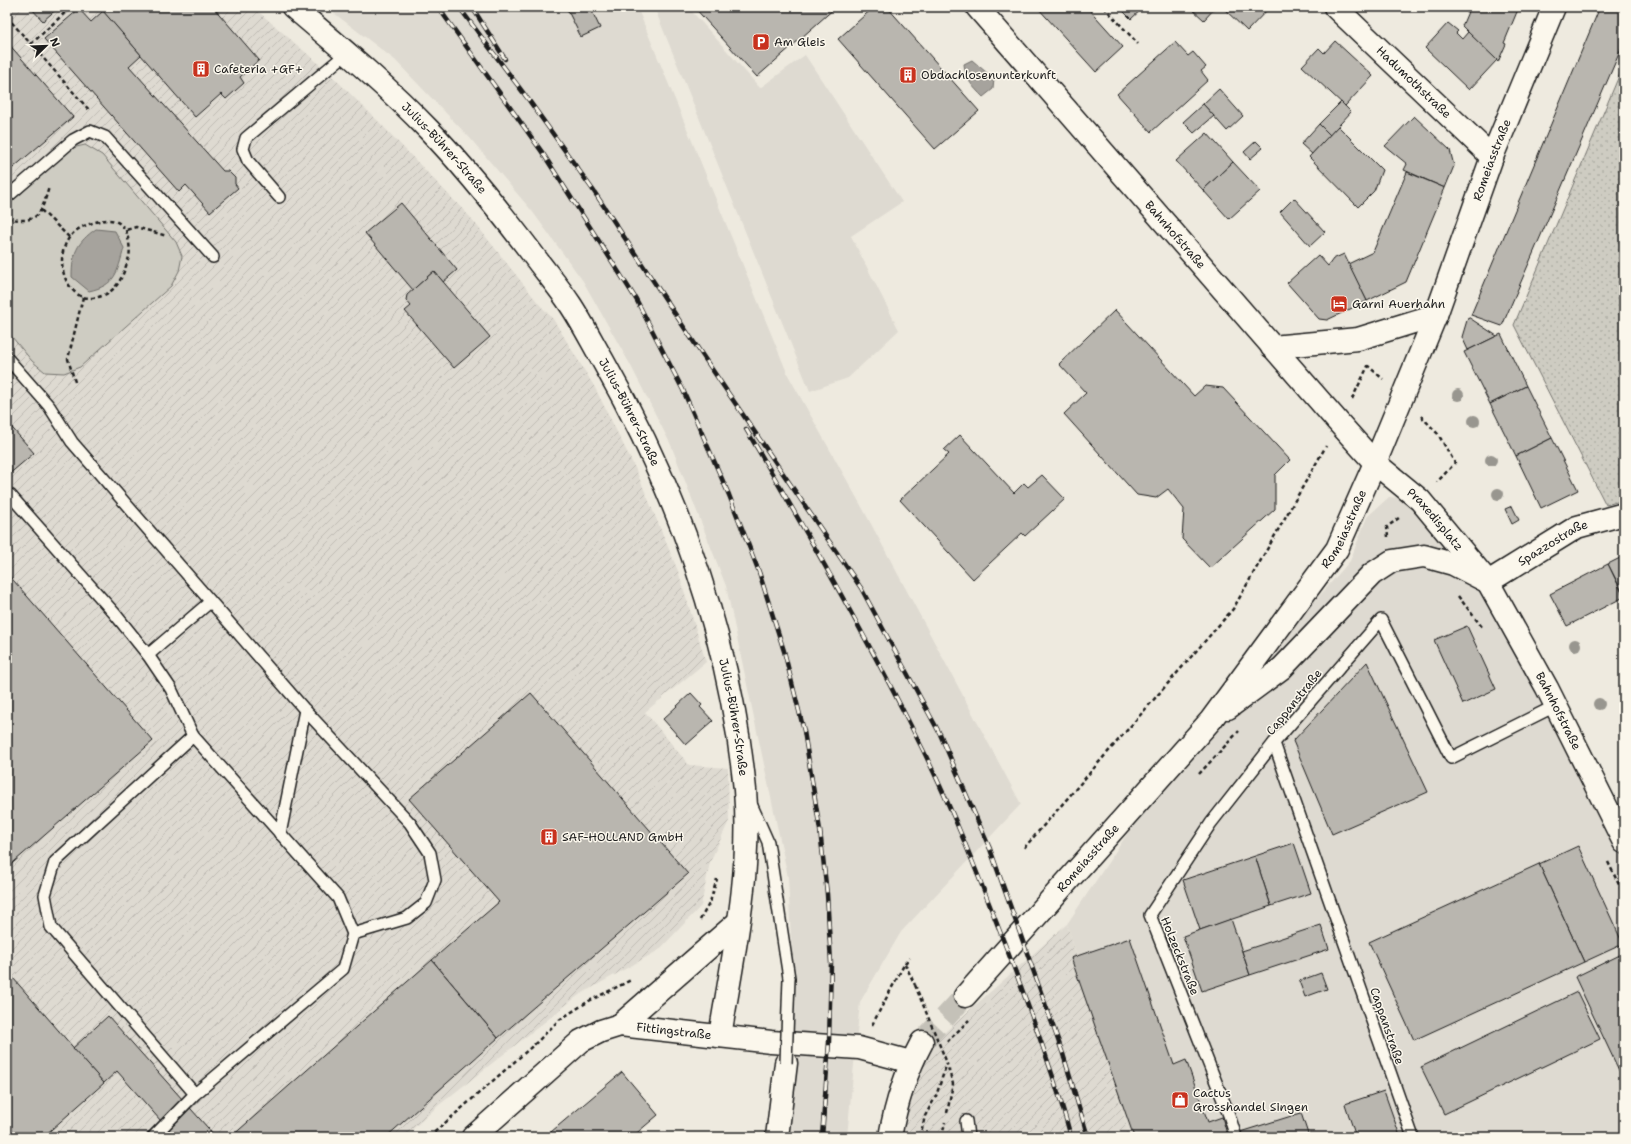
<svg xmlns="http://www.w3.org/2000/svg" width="1631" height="1144" viewBox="0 0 1631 1144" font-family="'Shantell Sans',sans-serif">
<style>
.built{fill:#dedad1}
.industrial{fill:url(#industrial-furrows)}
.green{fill:#ceccc2;stroke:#75746f}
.garden{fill:url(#garden-dots);stroke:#75746f}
.water{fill:#a6a39d;stroke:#6f6d69}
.building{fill:#b9b6af;stroke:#1c1c1c}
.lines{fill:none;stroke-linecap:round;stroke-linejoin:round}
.minor-tunnel{stroke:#c4c1b8;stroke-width:22;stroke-dasharray:22 11;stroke-linecap:butt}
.service-casing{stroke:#1c1c1c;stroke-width:14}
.minor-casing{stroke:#1c1c1c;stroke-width:25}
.tertiary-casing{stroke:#1c1c1c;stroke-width:25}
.path{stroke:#1c1c1c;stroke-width:2.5;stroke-dasharray:4 3;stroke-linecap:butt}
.service{stroke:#fbf7ec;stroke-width:11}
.minor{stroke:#fbf7ec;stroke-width:22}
.tertiary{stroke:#fbf7ec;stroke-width:22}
.rail-casing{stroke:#1c1c1c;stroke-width:4.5}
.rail{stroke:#fbf7ec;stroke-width:3;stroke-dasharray:9;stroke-linecap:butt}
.service-bridge-casing{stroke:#1c1c1c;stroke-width:14;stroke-linecap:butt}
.path-bridge{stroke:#1c1c1c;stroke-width:2.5;stroke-dasharray:4 3;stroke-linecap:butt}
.service-bridge{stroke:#fbf7ec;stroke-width:11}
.tree{fill:#98968f}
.labels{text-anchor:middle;stroke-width:3;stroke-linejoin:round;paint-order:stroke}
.poi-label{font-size:12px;fill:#1c1c1c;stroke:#fbf7ec;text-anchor:start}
.street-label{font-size:12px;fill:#1c1c1c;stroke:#fbf7ec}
</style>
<defs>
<pattern id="industrial-furrows" width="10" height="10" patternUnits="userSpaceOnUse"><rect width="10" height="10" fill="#dedad1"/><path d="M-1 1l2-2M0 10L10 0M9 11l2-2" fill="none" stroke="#bebab3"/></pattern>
<pattern id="garden-dots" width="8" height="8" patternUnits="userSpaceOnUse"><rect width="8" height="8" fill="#ceccc2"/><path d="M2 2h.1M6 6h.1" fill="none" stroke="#b0afa6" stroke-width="1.8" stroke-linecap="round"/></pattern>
</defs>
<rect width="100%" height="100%" fill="#eeeadf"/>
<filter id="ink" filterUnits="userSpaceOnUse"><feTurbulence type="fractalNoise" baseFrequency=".025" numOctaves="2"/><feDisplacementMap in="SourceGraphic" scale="8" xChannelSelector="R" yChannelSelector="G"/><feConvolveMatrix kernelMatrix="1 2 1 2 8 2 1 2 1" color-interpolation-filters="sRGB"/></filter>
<g filter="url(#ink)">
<!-- built -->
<g class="built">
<path d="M326 7H637L788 375 863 509 1021 804 901 932 860 1002 847 1137H786L793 983 788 877 726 586 671 445 631 366 583 281 532 211 469 137 395 60Z"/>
<path d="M654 7H688L760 88 805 55 902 202 851 236 899 330 848 378 810 391Z"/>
<path d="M1389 497 1420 500 1488 582 1624 842V1137H1130L1067 924 1182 752 1350 561 1367 517Z"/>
</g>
<!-- industrial -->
<g class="industrial">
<path d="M7 7H253L326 70 377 120 471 218 539 304 553 319 594 386 636 470 678 571 706 662 645 712 689 765 728 768 729 821 710 862 701 906 659 950 579 995 439 1105 404 1137H7Z"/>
<path d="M1067 924 1130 1137H890L911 1062Z"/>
</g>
<!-- green -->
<path class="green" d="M85 145 102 155 176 242 182 256 179 271 171 286 80 367 64 373 45 372 32 361 7 331V206L72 148Z"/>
<!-- garden -->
<path class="garden" d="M1624 64V500L1606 505 1514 325Z"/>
<!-- water -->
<g class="water">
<path d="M972 60 994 79 993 89 983 97C973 87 965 79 964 64Z"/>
<path d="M96 229 115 231 124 248C117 273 116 285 89 291L72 277C72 254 77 242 96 229Z"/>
</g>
<!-- building -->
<g class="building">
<path d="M30 7H59L43 21Z"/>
<path d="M99 7H213L259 60 240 77 244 83 226 99 221 94 195 117Z"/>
<path d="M566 7H590L600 28 581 37Z"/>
<path d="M694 7H836L757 77Z"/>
<path d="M874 7H887L979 111 935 149 838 39Z"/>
<path d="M1037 7H1087L1123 47 1096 72Z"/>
<path d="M1119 7H1144L1131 19Z"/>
<path d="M1194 7H1216L1204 20 1192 9Z"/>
<path d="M1222 7H1270L1247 31Z"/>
<path d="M1470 7H1519L1504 43 1506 44 1498 62 1462 26Z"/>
<path d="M1600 7H1624V42L1502 326 1471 315Z"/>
<path d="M79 9 91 22 103 11 141 55 129 66 223 171H228L235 178V184L238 188 210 212 186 185 179 192 44 39Z"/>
<path d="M1448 23 1458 31 1456 33 1462 39 1468 32 1497 60 1469 90 1425 48Z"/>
<path d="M1335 41 1373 76 1345 106 1302 66 1319 48 1324 53Z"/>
<path d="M7 42 73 117 7 173Z"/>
<path d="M1175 42 1188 56 1193 52 1206 67 1201 71 1208 80 1151 132 1117 94Z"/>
<path d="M1219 89 1243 116 1227 131 1203 104Z"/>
<path d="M1341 102 1351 112 1330 135 1319 124Z"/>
<path d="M1203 104 1214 116 1194 133 1183 122Z"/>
<path d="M1414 116 1450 150 1454 166 1445 188 1404 170 1407 164 1385 146Z"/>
<path d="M1319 124 1330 135 1312 154 1301 144Z"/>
<path d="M1338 126 1382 170 1374 191 1358 207 1309 157Z"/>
<path d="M1207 133 1233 162 1203 190 1176 161Z"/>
<path d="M1256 141 1263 148 1250 159 1244 152Z"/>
<path d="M1233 162 1260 191 1229 219 1203 190Z"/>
<path d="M1407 172 1445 188 1406 282 1367 301 1348 264 1373 252Z"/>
<path d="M1294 198 1325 232 1310 246 1280 212Z"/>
<path d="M401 203 457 270 443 282 434 271 413 290 365 233Z"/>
<path d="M1344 254 1367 301 1327 320 1319 319 1287 283 1318 255 1328 266 1333 259Z"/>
<path d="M434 271 490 337 454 368 405 311 411 306 406 300 407 295Z"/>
<path d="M1115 310 1194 396 1205 386 1223 388 1290 460 1275 475V509L1210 568 1182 539 1184 509 1168 489 1156 498 1137 495 1064 414 1086 393 1059 364Z"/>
<path d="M1468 317 1497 336 1468 350 1462 337Z"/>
<path d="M1501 334 1526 386 1490 404 1464 352Z"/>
<path d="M1526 386 1552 438 1516 456 1490 404Z"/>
<path d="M7 422 34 453 7 476Z"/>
<path d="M960 435 1014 493 1024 483 1028 487 1042 475 1065 499 1025 536 1022 533 973 579 900 500 949 454 944 450Z"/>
<path d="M1552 438 1578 490 1541 508 1516 456Z"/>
<path d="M1512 506 1519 520 1512 524 1505 509Z"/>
<path d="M1624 556V595L1608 564Z"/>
<path d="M1608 564 1624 597 1567 626 1550 594Z"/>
<path d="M7 573 153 741 7 868Z"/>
<path d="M1467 626 1496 689 1463 704 1434 640Z"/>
<path d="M1367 662 1428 792 1332 834 1293 741Z"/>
<path d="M531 693 688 874 498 1038 432 960 499 902 409 799Z"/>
<path d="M691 693 702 705 700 707 713 721 686 745 663 719Z"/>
<path d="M1294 843 1311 893 1271 906 1255 856Z"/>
<path d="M1578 846 1623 944 1584 962 1539 864Z"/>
<path d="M1255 856 1271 906 1200 930 1183 880Z"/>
<path d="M1539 864 1584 962 1414 1040 1369 942Z"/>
<path d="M1231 919 1250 975 1202 991 1183 936Z"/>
<path d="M1321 925 1329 949 1250 975 1242 951Z"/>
<path d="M1130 938 1174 1065 1186 1060 1208 1122 1222 1117 1228 1137H1134L1071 958Z"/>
<path d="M1624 953V1081L1575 977Z"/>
<path d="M432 960 498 1038 386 1137H231Z"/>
<path d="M7 971 104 1083 43 1137H7Z"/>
<path d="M1321 973 1327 989 1305 997 1299 981Z"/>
<path d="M1577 992 1600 1039 1444 1114 1421 1067Z"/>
<path d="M108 1016 216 1137H175L117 1071 104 1083 73 1048Z"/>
<path d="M622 1072 658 1115 632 1137H545Z"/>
<path d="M1384 1091 1400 1136 1356 1137 1345 1104Z"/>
<path d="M1301 1113 1309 1137H1242L1240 1132Z"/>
</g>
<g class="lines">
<!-- minor-tunnel -->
<path class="minor-tunnel" d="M922 1042 965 996"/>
<defs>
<g id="service">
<path d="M7 197 73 140 90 131 105 137 213 257"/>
<path d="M279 197 248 161 243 149 246 138 347 53"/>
<path d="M7 358 49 406 72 442 305 710 410 823 430 853 435 880 426 903 407 918 353 934"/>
<path d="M10 495 115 614 148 655 171 689 193 736"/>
<path d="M148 655 210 602"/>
<path d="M752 806 768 842 789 978"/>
<path d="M280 834 305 710"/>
<path d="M966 1121 968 1137"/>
<path d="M153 1137 195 1094 343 969 353 934 338 898 193 736 55 862 45 895 51 927 195 1094"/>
<path d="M1236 1137 1229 1115 1150 915 1211 823 1274 743"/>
<path d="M1413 1137 1274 743 1381 620 1451 758 1555 706"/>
</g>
<g id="minor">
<path id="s1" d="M293 7C339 46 387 86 429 130 466 168 499 210 531 252 544 270 558 286 570 304 582 322 592 342 603 361 678 493 730 637 745 790 752 872 733 956 720 1036"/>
<path id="s2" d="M1335 7 1492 157"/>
<path d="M1272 347 1358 339 1436 315"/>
<path id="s3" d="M1228 708 1282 668 1372 574 1392 561 1424 556 1453 564 1488 582 1577 527 1624 514"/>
<path id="s4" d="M965 996 1211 720 1337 549 1375 463 1436 315 1492 157 1554 7"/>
<path d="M620 1025 738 922"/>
<path id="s5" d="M473 1137 581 1041 601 1031 620 1025 771 1042 859 1048 911 1062"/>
<path d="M777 1137 786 1063"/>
<path d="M890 1137C896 1103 906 1072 922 1042"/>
</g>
<g id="tertiary">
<path id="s6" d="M977 7 1339 423 1375 463 1420 500 1488 582 1547 688 1624 842"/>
</g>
</defs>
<!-- service casing -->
<use href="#service" class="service-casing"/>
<!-- minor casing -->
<use href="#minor" class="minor-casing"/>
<!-- tertiary casing -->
<use href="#tertiary" class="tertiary-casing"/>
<!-- path -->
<g class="path">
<path d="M1104 7 1138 44"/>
<path d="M7 17 90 111"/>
<path d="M31 44 71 7"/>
<path d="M41 210 70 238"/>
<path d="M7 218C38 225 41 214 49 187"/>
<path d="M126 230C128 238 131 248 129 257 126 266 122 280 115 287 107 297 88 302 77 294 58 279 56 245 77 230 83 226 91 223 99 221 104 220 113 219 117 222 120 223 123 227 126 230L136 227 167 236"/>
<path d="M75 382 68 359 83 297"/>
<path d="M1352 399 1368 366 1383 379"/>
<path d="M1421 416 1438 434 1455 463 1437 482"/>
<path d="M1388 537 1387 527 1400 517"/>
<path d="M1458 596 1482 627"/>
<path d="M1199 774 1239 731"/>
<path d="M1024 848 1233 609 1326 446"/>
<path d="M1608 862 1624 895"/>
<path d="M700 920 710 902 717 879"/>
<path d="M905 964 915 985"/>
<path d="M872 1025 905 963 910 958"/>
<path d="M947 1042 969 1020"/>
<path d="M947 1113 953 1084 947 1064"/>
<path d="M429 1137 537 1042 559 1020 589 1001 631 980"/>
<path d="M920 1137 925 1116 936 1096 947 1063"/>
<path d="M942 1137 945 1122"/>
</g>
<!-- service -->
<use href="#service" class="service"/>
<!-- minor -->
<use href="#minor" class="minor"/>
<!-- tertiary -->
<use href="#tertiary" class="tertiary"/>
<defs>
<g id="rail">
<path d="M438 7 542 152 636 299 683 390 729 495 759 572 784 651 804 731 820 830 827 894 831 963 829 1042 822 1137"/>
<path d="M459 7 528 99 593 190 703 356 861 588 940 734 990 849 1063 1054 1088 1137"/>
<path d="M472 7 505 59"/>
<path d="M746 429C805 529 863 630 915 734 955 812 985 893 1016 973 1036 1027 1056 1081 1071 1137"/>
</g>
</defs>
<!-- rail casing -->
<use href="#rail" class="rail-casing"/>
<!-- rail -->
<use href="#rail" class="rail"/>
<defs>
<path id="service-bridge" d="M786 1063 789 978"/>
</defs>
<!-- service-bridge casing -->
<use href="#service-bridge" class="service-bridge-casing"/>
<!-- path-bridge -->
<path class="path-bridge" d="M915 985 947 1063"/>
<!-- service-bridge -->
<use href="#service-bridge" class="service-bridge"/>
</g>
<!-- trees -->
<g class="tree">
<circle cx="1458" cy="395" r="6"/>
<circle cx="1474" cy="421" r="6"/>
<circle cx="1491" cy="460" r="6"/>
<circle cx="1498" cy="494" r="6"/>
<circle cx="1575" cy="645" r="6"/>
<circle cx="1599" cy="704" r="6"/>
</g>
</g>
<!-- icons -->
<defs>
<symbol id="parking-square" viewBox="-11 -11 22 22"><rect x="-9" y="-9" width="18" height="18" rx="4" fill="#c8321e" stroke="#fbf7ec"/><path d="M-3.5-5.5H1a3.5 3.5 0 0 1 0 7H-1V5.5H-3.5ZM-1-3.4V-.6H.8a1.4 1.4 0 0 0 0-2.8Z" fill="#fff"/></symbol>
<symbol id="building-square" viewBox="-11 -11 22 22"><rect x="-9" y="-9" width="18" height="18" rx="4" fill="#c8321e" stroke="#fbf7ec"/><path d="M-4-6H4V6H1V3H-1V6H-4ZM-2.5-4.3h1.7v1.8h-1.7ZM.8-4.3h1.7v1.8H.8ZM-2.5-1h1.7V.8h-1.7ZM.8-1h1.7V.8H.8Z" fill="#fff"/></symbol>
<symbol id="hotel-square" viewBox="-11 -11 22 22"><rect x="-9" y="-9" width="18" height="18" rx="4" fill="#c8321e" stroke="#fbf7ec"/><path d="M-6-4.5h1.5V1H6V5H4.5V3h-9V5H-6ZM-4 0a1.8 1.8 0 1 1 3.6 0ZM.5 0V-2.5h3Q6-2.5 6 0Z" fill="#fff"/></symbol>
<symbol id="shop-square" viewBox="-11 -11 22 22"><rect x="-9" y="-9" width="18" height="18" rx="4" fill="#c8321e" stroke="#fbf7ec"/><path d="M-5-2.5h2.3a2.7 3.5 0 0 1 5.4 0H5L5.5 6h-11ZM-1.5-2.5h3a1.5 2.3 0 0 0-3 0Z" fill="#fff"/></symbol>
</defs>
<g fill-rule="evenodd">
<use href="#parking-square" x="751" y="32" width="20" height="20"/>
<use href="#building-square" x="191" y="59" width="20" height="20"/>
<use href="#building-square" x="898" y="65" width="20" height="20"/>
<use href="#hotel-square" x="1329" y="294" width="20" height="20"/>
<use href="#building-square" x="539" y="827" width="20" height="20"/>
<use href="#shop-square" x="1170" y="1090" width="20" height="20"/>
</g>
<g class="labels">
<!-- poi labels -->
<g class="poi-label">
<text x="774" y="46">Am Gleis</text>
<text x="214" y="73">Cafeteria +GF+</text>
<text x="921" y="79">Obdachlosenunterkunft</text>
<text x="1352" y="308">Garni Auerhahn</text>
<text x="562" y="841">SAF-HOLLAND GmbH</text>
<text x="1193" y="1097">Cactus<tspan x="1193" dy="14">Grosshandel Singen</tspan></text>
</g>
<!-- street labels -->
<g class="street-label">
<text dy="4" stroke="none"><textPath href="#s2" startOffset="109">Hadumothstraße</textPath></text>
<text dy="4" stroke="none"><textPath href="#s1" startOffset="207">Julius-Bührer-Straße</textPath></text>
<text dy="4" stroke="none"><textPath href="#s4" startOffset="1001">Romeiasstraße</textPath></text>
<text dy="4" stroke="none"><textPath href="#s6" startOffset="302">Bahnhofstraße</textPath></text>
<text dy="4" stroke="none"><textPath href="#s1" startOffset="531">Julius-Bührer-Straße</textPath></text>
<text dy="4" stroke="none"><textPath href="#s6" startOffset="688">Praxedisplatz</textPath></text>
<text dy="4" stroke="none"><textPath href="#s4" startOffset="603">Romeiasstraße</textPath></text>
<text dy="4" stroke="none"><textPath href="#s3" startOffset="399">Spazzostraße</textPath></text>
<text transform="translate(1294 702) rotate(-51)" y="4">Cappanstraße</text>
<text dy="4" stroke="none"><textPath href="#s6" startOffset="917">Bahnhofstraße</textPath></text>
<text dy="4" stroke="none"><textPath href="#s1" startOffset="855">Julius-Bührer-Straße</textPath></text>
<text dy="4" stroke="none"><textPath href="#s4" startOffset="185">Romeiasstraße</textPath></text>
<text transform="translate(1180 956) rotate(68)" y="4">Holzeckstraße</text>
<text transform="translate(1387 1026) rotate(71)" y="4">Cappanstraße</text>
<text dy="4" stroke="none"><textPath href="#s5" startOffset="241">Fittingstraße</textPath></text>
</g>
</g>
<!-- margin -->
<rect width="1631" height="1144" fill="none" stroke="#fbf7ec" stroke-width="24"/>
<rect x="12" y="12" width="1607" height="1120" fill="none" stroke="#1c1c1c" stroke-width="1.5" filter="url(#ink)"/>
<!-- north arrow -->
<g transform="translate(46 46) rotate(67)" stroke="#fbf7ec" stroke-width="3" paint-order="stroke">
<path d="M0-3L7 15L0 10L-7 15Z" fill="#1c1c1c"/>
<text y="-6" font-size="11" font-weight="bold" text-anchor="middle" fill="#1c1c1c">N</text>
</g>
</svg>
